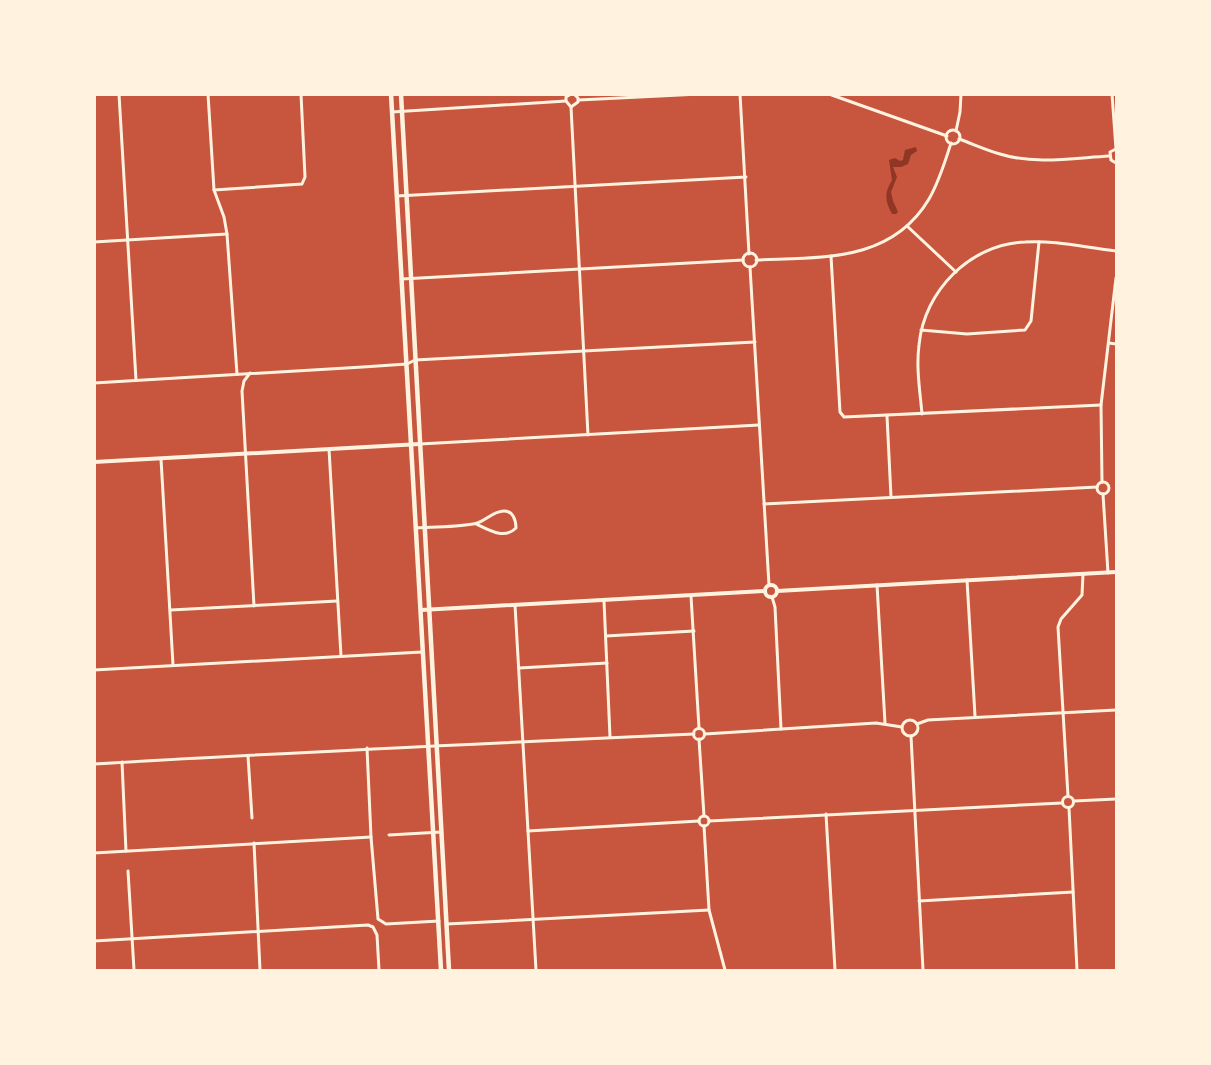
<svg xmlns="http://www.w3.org/2000/svg" width="1211" height="1065" viewBox="0 0 1211 1065" font-family="Inter,sans-serif">
<style>
.water{fill:#8f3625}
.lines{fill:none;stroke-linecap:round;stroke-linejoin:round}
.minor{stroke:#fff3e0;stroke-width:3}
.tertiary{stroke:#fff3e0;stroke-width:4}
.secondary{stroke:#fff3e0;stroke-width:4.5}
</style>
<rect width="100%" height="100%" fill="#c8553d"/>
<!-- water -->
<path class="water" d="M916 147 917 151 911 155 908 164 901 167H893L897 177 891 192 893 201 898 212 896 214H892C885 201 884 193 892 180L889 160 895 158 900 161 903 160 905 150Z"/>
<g class="lines">
<!-- minor -->
<g class="minor">
<path d="M119 94 136 380"/>
<path d="M208 94 214 190 224 217 227 234 237 374"/>
<path d="M571 94 566 97V101L571 107"/>
<path d="M740 94 749 254"/>
<path d="M780 94H786"/>
<path d="M829 94 947 136"/>
<path d="M1112 94 1116 149"/>
<path d="M579 100 700 94"/>
<path d="M571 107 588 435"/>
<path d="M571 107 578 102V98L574 94"/>
<path d="M392 112 566 101"/>
<circle cx="953" cy="137" r="7"/>
<path d="M956 131 960 112 961 94"/>
<path d="M959 139C973 144 986 150 1000 154 1035 165 1074 158 1109 156"/>
<path d="M1116 149 1110 152 1111 160 1116 163"/>
<path d="M214 190 302 184 305 177 301 94"/>
<path d="M397 196 746 177"/>
<path d="M907 226 956 272"/>
<path d="M94 242 227 234"/>
<circle cx="750" cy="260" r="7"/>
<path d="M831 256 840 412 844 417 1101 405"/>
<path d="M756 260C821 257 891 263 929 199 939 182 945 162 951 143"/>
<path d="M750 267 769 585"/>
<path d="M402 279 743 260"/>
<path d="M921 330 967 334 1025 330 1031 321 1039 242"/>
<path d="M1109 343 1116 344"/>
<path d="M250 373 244 381 242 391 254 606"/>
<path d="M94 383 363 367 407 364 415 360 755 342"/>
<path d="M922 414C920 391 916 368 919 345 924 291 970 244 1025 242 1055 240 1087 248 1116 251"/>
<path d="M887 416 891 497"/>
<path d="M420 444 759 425"/>
<path d="M329 449 341 656"/>
<path d="M161 459 173 665"/>
<circle cx="1103" cy="488" r="6"/>
<path d="M1102 482 1101 405 1116 278"/>
<path d="M1103 494 1108 573"/>
<path d="M764 504 1097 487"/>
<path d="M416 528C435 527 455 527 473 524 484 523 492 511 504 511 513 511 516 520 516 528 504 540 489 530 476 524"/>
<path d="M967 580 975 716"/>
<path d="M877 585 885 723"/>
<path d="M691 596 699 728"/>
<path d="M772 597 775 607 781 729"/>
<path d="M604 601 610 737"/>
<path d="M515 605 536 970"/>
<path d="M171 610 337 601"/>
<path d="M606 636 694 631"/>
<path d="M519 668 607 663"/>
<path d="M94 670 422 652"/>
<circle cx="910" cy="728" r="8"/>
<path d="M917 724 928 720 1116 710"/>
<circle cx="699" cy="734" r="5.5"/>
<path d="M705 734 876 723 902 727"/>
<path d="M911 736 923 970"/>
<path d="M699 739 704 816"/>
<path d="M367 748 371 837 378 919 386 924 439 921"/>
<path d="M248 756 252 818"/>
<path d="M122 762 126 851"/>
<path d="M94 764C294 752 494 743 694 734"/>
<path d="M1068 796 1058 627 1061 619 1082 595 1083 574"/>
<circle cx="1068" cy="802" r="5.5"/>
<path d="M1074 801 1116 799"/>
<path d="M1069 808 1077 970"/>
<path d="M826 814 835 970"/>
<circle cx="704" cy="821" r="5"/>
<path d="M709 821 1062 803"/>
<path d="M704 826 709 910 725 970"/>
<path d="M528 831 699 821"/>
<path d="M389 835 441 832"/>
<path d="M254 843 260 970"/>
<path d="M94 853 371 837"/>
<path d="M128 871 134 970"/>
<path d="M919 901 1073 892"/>
<path d="M447 924 709 910"/>
<path d="M94 941 368 925 373 927 377 935 379 970"/>
</g>
<!-- tertiary -->
<g class="tertiary">
<path d="M94 462 420 444"/>
<circle cx="771" cy="591" r="6"/>
<path d="M777 591 1116 572"/>
<path d="M421 610 765 591"/>
</g>
<!-- secondary -->
<g class="secondary">
<path d="M391 94 441 970"/>
<path d="M401 94 449 970"/>
</g>
</g>
<!-- border -->
<rect width="1211" height="1065" fill="none" stroke="#fff3e0" stroke-width="192"/>
</svg>
